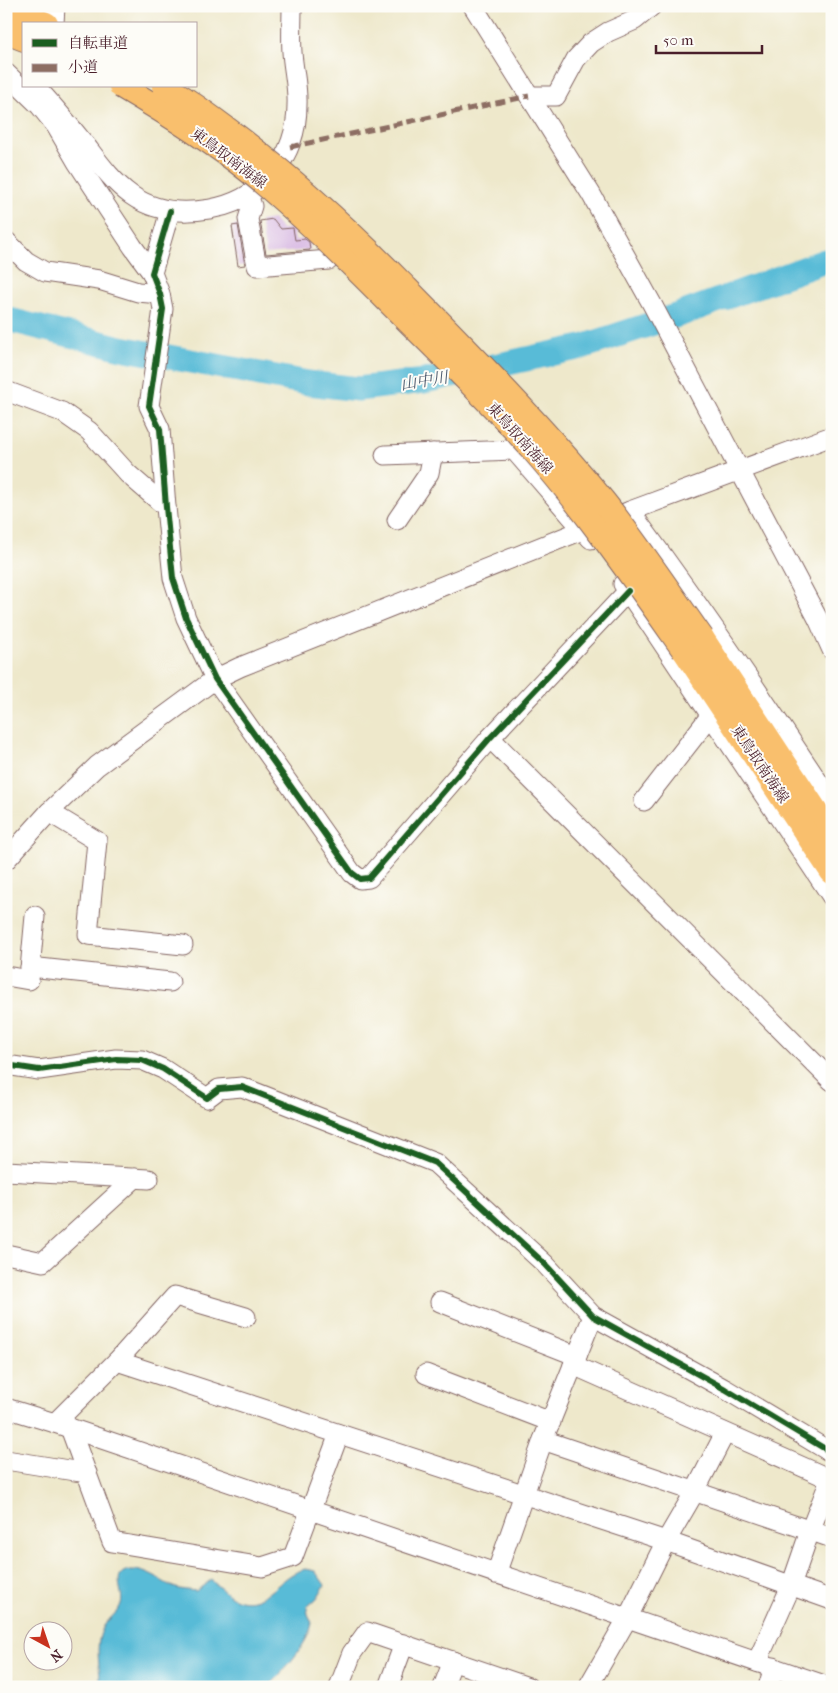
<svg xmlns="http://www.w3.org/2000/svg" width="838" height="1693" viewBox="0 0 838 1693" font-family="'IM FELL French Canon','Noto Serif JP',serif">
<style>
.water{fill:#58bbd7;stroke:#516d81}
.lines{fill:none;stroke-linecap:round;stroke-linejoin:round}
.river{stroke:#58bbd7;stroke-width:25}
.building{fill:#d1ade0}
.minor-casing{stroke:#836563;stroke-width:21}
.major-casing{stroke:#836563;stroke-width:26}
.minor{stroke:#fff;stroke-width:19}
.major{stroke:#f9bf6d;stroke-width:24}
.major-bridge-casing{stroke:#836563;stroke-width:26;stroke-linecap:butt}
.major-bridge{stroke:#f9bf6d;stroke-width:24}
.quiet{stroke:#8d6e63;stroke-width:5;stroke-dasharray:10 5;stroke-linecap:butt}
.cycleway-casing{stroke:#fdfcf7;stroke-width:9}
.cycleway{stroke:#1b5e20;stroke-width:6}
.labels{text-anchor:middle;stroke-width:4;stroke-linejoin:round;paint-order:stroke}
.street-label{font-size:15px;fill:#4a1f2b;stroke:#fdfcf7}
.water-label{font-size:16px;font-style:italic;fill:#505d70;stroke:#fdfcf7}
</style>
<rect width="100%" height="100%" fill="#fdfcf7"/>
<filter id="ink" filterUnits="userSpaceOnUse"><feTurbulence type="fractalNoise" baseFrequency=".02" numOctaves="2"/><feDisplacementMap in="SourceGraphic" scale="10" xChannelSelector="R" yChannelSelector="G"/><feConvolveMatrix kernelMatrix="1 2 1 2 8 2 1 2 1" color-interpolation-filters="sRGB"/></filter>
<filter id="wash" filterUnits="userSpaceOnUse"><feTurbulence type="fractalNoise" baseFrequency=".0096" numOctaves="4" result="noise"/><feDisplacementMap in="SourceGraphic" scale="20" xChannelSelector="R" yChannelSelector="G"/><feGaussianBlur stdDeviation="1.12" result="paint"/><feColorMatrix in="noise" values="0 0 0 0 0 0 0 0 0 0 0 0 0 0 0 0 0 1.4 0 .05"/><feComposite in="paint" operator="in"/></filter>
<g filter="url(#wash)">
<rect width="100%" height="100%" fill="#eee8cb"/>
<!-- water -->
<path class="water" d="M305 1569 315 1571 325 1585 317 1598 307 1607 308 1614 312 1623C308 1645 283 1671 268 1687H100C101 1666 93 1646 104 1626 109 1618 118 1613 121 1604 125 1592 109 1572 131 1570 145 1569 161 1581 173 1587 180 1590 189 1590 196 1591L211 1580C219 1587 230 1598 240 1600 262 1605 275 1585 291 1575 295 1572 300 1571 305 1569Z"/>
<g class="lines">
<!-- river -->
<path class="river" d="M6 319 121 348 308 383 358 389 424 381 582 347 681 314 825 261 832 260"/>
</g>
<g id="blocks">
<!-- building -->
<g class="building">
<path d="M273 219 281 229 293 228 295 240 305 239 309 242 310 250 266 254 260 221Z"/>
<path d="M238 225 245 265 238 266 232 226Z"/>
</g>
</g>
</g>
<g filter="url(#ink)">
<use href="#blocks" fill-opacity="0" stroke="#836563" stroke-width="1"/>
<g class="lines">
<defs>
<g id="minor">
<path d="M473 6 591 194 652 304 818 619 832 650"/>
<path d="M54 24 55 6"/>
<path d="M6 73 40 106 56 126 77 162 133 247 152 273"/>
<path d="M35 86C54 106 70 126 87 147 100 164 113 182 131 195 155 212 182 214 210 209 262 200 297 157 297 105 298 87 293 69 292 52 291 37 292 21 292 6"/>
<path d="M529 96H556L576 59 591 43 608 32 635 20 652 6"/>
<path d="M248 195 252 206 248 219 257 266 329 260"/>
<path d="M170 211 152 273 160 294 163 309 149 406 160 429 166 507 173 578 186 618 215 679 352 873 360 879 369 878 490 738 628 591"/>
<path d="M6 241 26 261 45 272 99 280 138 292 160 294"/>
<path d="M6 391 62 412 89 431 128 474 166 507"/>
<path d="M832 436 630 511C700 606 767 703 832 803"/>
<path d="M385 455 514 450 591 539"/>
<path d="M397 520 429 473 433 453"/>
<path d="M623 584 832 897"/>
<path d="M490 738 832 1081"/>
<path d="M644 801 711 715"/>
<path d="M49 812 97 841 88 935 183 945"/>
<path d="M6 860 49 812 97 766 215 679 240 667 630 511"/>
<path d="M30 967 170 982"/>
<path d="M6 976 29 980 35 916"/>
<path d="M6 1065 39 1070 116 1059 142 1060 163 1069 207 1098 219 1089 242 1087 435 1163 545 1264 593 1316 725 1389 832 1453"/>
<path d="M6 1171 149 1179"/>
<path d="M6 1254 43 1262 135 1178"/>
<path d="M440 1302 577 1356"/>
<path d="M117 1361 666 1541 832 1600"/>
<path d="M573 1365 830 1479"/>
<path d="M426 1374 551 1422"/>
<path d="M6 1408 55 1423 830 1687"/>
<path d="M55 1423 117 1361 175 1296 246 1317"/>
<path d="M70 1428 112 1542 262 1567 293 1557 339 1434"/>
<path d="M543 1440 832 1538"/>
<path d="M6 1460 87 1473"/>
<path d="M496 1574 543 1440 593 1316"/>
<path d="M757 1662 791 1586 810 1531 832 1475"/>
<path d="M339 1687 352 1653 367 1632 528 1687"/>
<path d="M388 1687 404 1644"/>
<path d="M443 1687 453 1661"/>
<path d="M588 1687 627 1619 666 1541 694 1493 725 1433"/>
<path d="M768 1687 774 1667"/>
</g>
<g id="major">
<path d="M6 7 46 24"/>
<path d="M6 32 24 39"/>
<path d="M702 638 832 835"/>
<path d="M684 650 832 872"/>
</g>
</defs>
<!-- minor casing -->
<use href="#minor" class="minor-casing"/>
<!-- major casing -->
<use href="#major" class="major-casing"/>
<!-- minor -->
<use href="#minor" class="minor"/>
<!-- major -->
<use href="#major" class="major"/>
<defs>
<g id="major-bridge">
<path d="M121 86C165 112 209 139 249 171 301 213 348 261 396 309 442 355 490 401 534 451 589 514 636 582 684 650"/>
<path d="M164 86C189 100 212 118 235 135 296 181 352 233 406 288 474 357 543 427 604 502 639 546 670 593 702 638"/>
</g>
</defs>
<!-- major-bridge casing -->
<use href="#major-bridge" class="major-bridge-casing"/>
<!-- major-bridge -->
<use href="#major-bridge" class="major-bridge"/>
<!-- quiet -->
<path class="quiet" d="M290 147 529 96"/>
<defs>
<g id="cycleway">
<path d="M170 211 152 273 160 294 163 309 149 406 160 429 166 507 173 578 186 618 215 679 352 873 360 879 369 878 490 738 628 591"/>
<path d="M6 1065 39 1070 116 1059 142 1060 163 1069 207 1098 219 1089 242 1087 435 1163 545 1264 593 1316 725 1389 832 1453"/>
</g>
</defs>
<!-- cycleway casing -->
<use href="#cycleway" class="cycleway-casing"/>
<!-- cycleway -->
<use href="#cycleway" class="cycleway"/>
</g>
</g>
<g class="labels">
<!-- street labels -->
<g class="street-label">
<text transform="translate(229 158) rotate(37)" y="5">東鳥取南海線</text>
<text transform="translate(520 438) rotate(48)" y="5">東鳥取南海線</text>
<text transform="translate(760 764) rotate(56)" y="5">東鳥取南海線</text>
</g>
<!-- water labels -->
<g class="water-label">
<text transform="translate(424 380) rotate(-9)" y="6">山中川</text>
</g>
</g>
<!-- margin -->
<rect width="838" height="1693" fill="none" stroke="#fdfcf7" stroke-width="25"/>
<!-- legend -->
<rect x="22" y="22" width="175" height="65" fill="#fdfcf7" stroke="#b5a4a5"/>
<rect x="32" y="39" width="25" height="8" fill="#1b5e20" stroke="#b5a4a5"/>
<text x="68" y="48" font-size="15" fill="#4a1f2b">自転車道</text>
<rect x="32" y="64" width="25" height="8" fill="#8d6e63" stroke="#b5a4a5"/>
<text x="68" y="72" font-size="15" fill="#4a1f2b">小道</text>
<!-- north arrow -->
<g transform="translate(48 1646) rotate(140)"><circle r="24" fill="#fdfcf7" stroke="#b5a4a5"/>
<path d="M0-4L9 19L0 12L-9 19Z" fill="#c8321e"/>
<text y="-8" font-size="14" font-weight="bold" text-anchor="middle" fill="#4a1f2b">N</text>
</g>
<!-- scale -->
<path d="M656 45v8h106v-8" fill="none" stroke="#4a1f2b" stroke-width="2.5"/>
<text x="663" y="45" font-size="15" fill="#4a1f2b" stroke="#fdfcf7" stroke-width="4" paint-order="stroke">50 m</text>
</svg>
